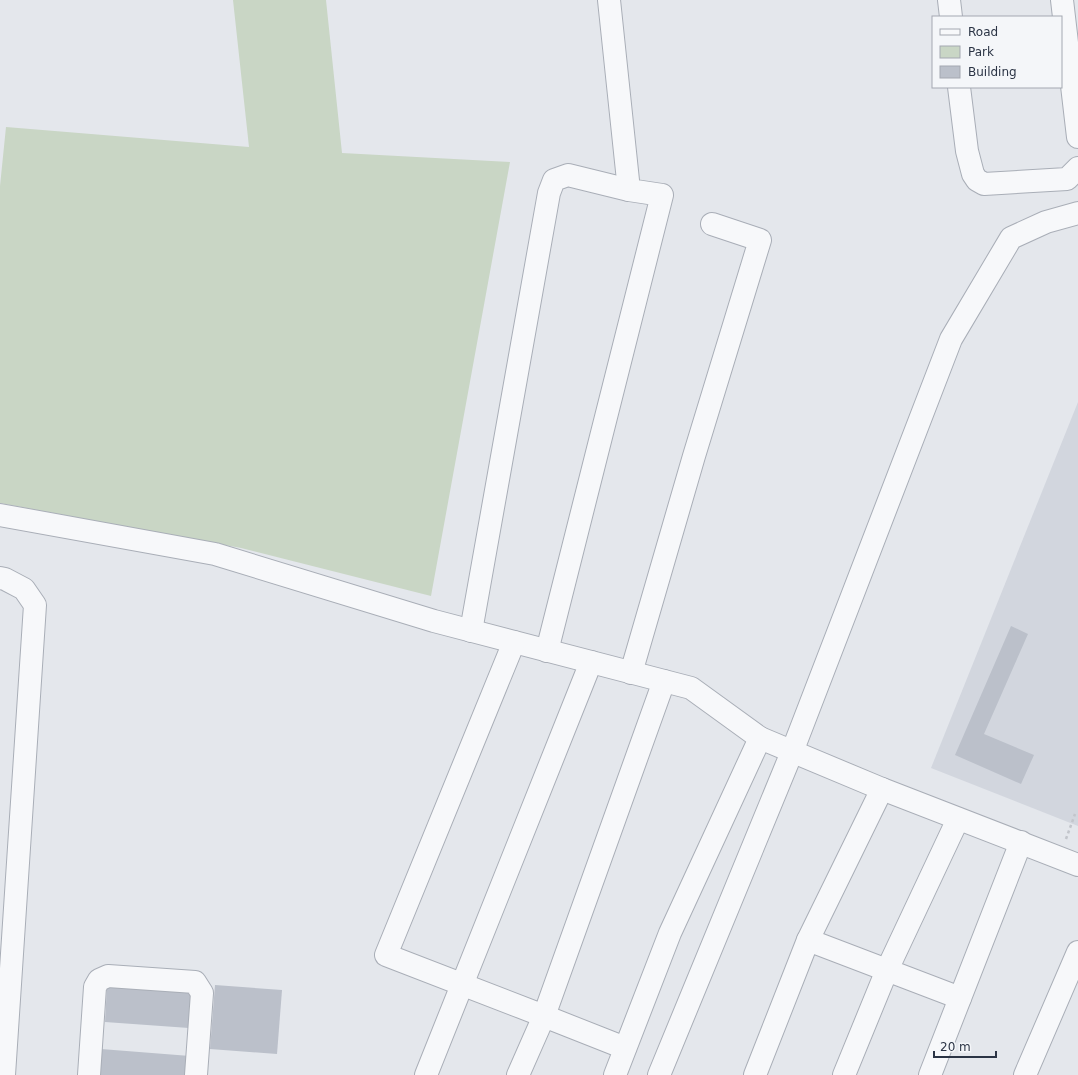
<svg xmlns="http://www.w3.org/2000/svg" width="1078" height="1075" viewBox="0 0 1078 1075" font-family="'DejaVu Sans',sans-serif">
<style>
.built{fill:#d2d6de}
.green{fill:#c9d6c5}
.building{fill:#bbc0ca}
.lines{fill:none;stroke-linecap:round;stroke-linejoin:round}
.minor-casing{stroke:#a9aeb7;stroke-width:24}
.path{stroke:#c2c5cb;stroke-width:2.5;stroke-dasharray:3 3;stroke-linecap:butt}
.minor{stroke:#f7f8fa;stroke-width:22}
</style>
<rect width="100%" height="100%" fill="#e4e7ec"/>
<!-- built -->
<path class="built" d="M1078 402V826L931 768Z"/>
<!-- green -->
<path class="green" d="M233 0H326L342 153 510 162 431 596 241 548 0 503V186L6 127 249 147Z"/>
<!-- building -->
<g class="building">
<path d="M1011 626 1028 634 984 734 1034 755 1021 784 955 755Z"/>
<path d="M215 985 282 990 277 1054 210 1049Z"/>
<path d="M107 986 191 992 189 1028 105 1022Z"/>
<path d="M101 1049 190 1056 188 1075H100Z"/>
</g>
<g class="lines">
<defs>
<g id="minor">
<path d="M949 0 951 17"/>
<path d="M1062 0 1078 137"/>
<path d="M959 87 967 151 973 174 977 180 984 184 1067 179 1078 168"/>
<path d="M0 515 215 554 434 621 691 688 760 738"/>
<path d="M0 578 5 579 24 589 35 605 4 1075"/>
<path d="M471 631 549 193 554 180 568 175 629 190"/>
<path d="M514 642 386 955 544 1016 664 681"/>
<path d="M547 651 662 195 629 190 609 0"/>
<path d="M631 673 694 456 760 240 712 224"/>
<path d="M808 940 960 998"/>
<path d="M89 1075 95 987 99 980 108 976 195 982 202 993 196 1075"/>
<path d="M426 1075 591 662"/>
<path d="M518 1075 544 1016 625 1048"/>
<path d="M615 1075 670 933 760 738 882 789 1078 865"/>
<path d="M659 1075 792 752 951 339 1011 238 1046 222 1078 213"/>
<path d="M755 1075 808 940 882 789"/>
<path d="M844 1075 887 970 958 819"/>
<path d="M930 1075 1021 842"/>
<path d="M1025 1075 1078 952"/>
</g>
</defs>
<!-- minor casing -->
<use href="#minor" class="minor-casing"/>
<!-- path -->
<path class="path" d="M1066 839 1075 814"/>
<!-- minor -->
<use href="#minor" class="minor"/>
</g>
<!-- legend -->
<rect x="932" y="16" width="130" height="72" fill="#f4f6f9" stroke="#a4a8b1"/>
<rect x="940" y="29" width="20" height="6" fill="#f7f8fa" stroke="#a4a8b1"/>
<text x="968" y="36" font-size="12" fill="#2b3445">Road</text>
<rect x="940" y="46" width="20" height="12" fill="#c9d6c5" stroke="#a4a8b1"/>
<text x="968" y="56" font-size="12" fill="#2b3445">Park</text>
<rect x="940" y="66" width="20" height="12" fill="#bbc0ca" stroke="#a4a8b1"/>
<text x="968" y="76" font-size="12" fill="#2b3445">Building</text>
<!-- scale -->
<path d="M934 1051v6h62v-6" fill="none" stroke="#2b3445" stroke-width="2"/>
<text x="940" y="1051" font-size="12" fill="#2b3445" stroke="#f4f6f9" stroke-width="3" paint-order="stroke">20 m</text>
</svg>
